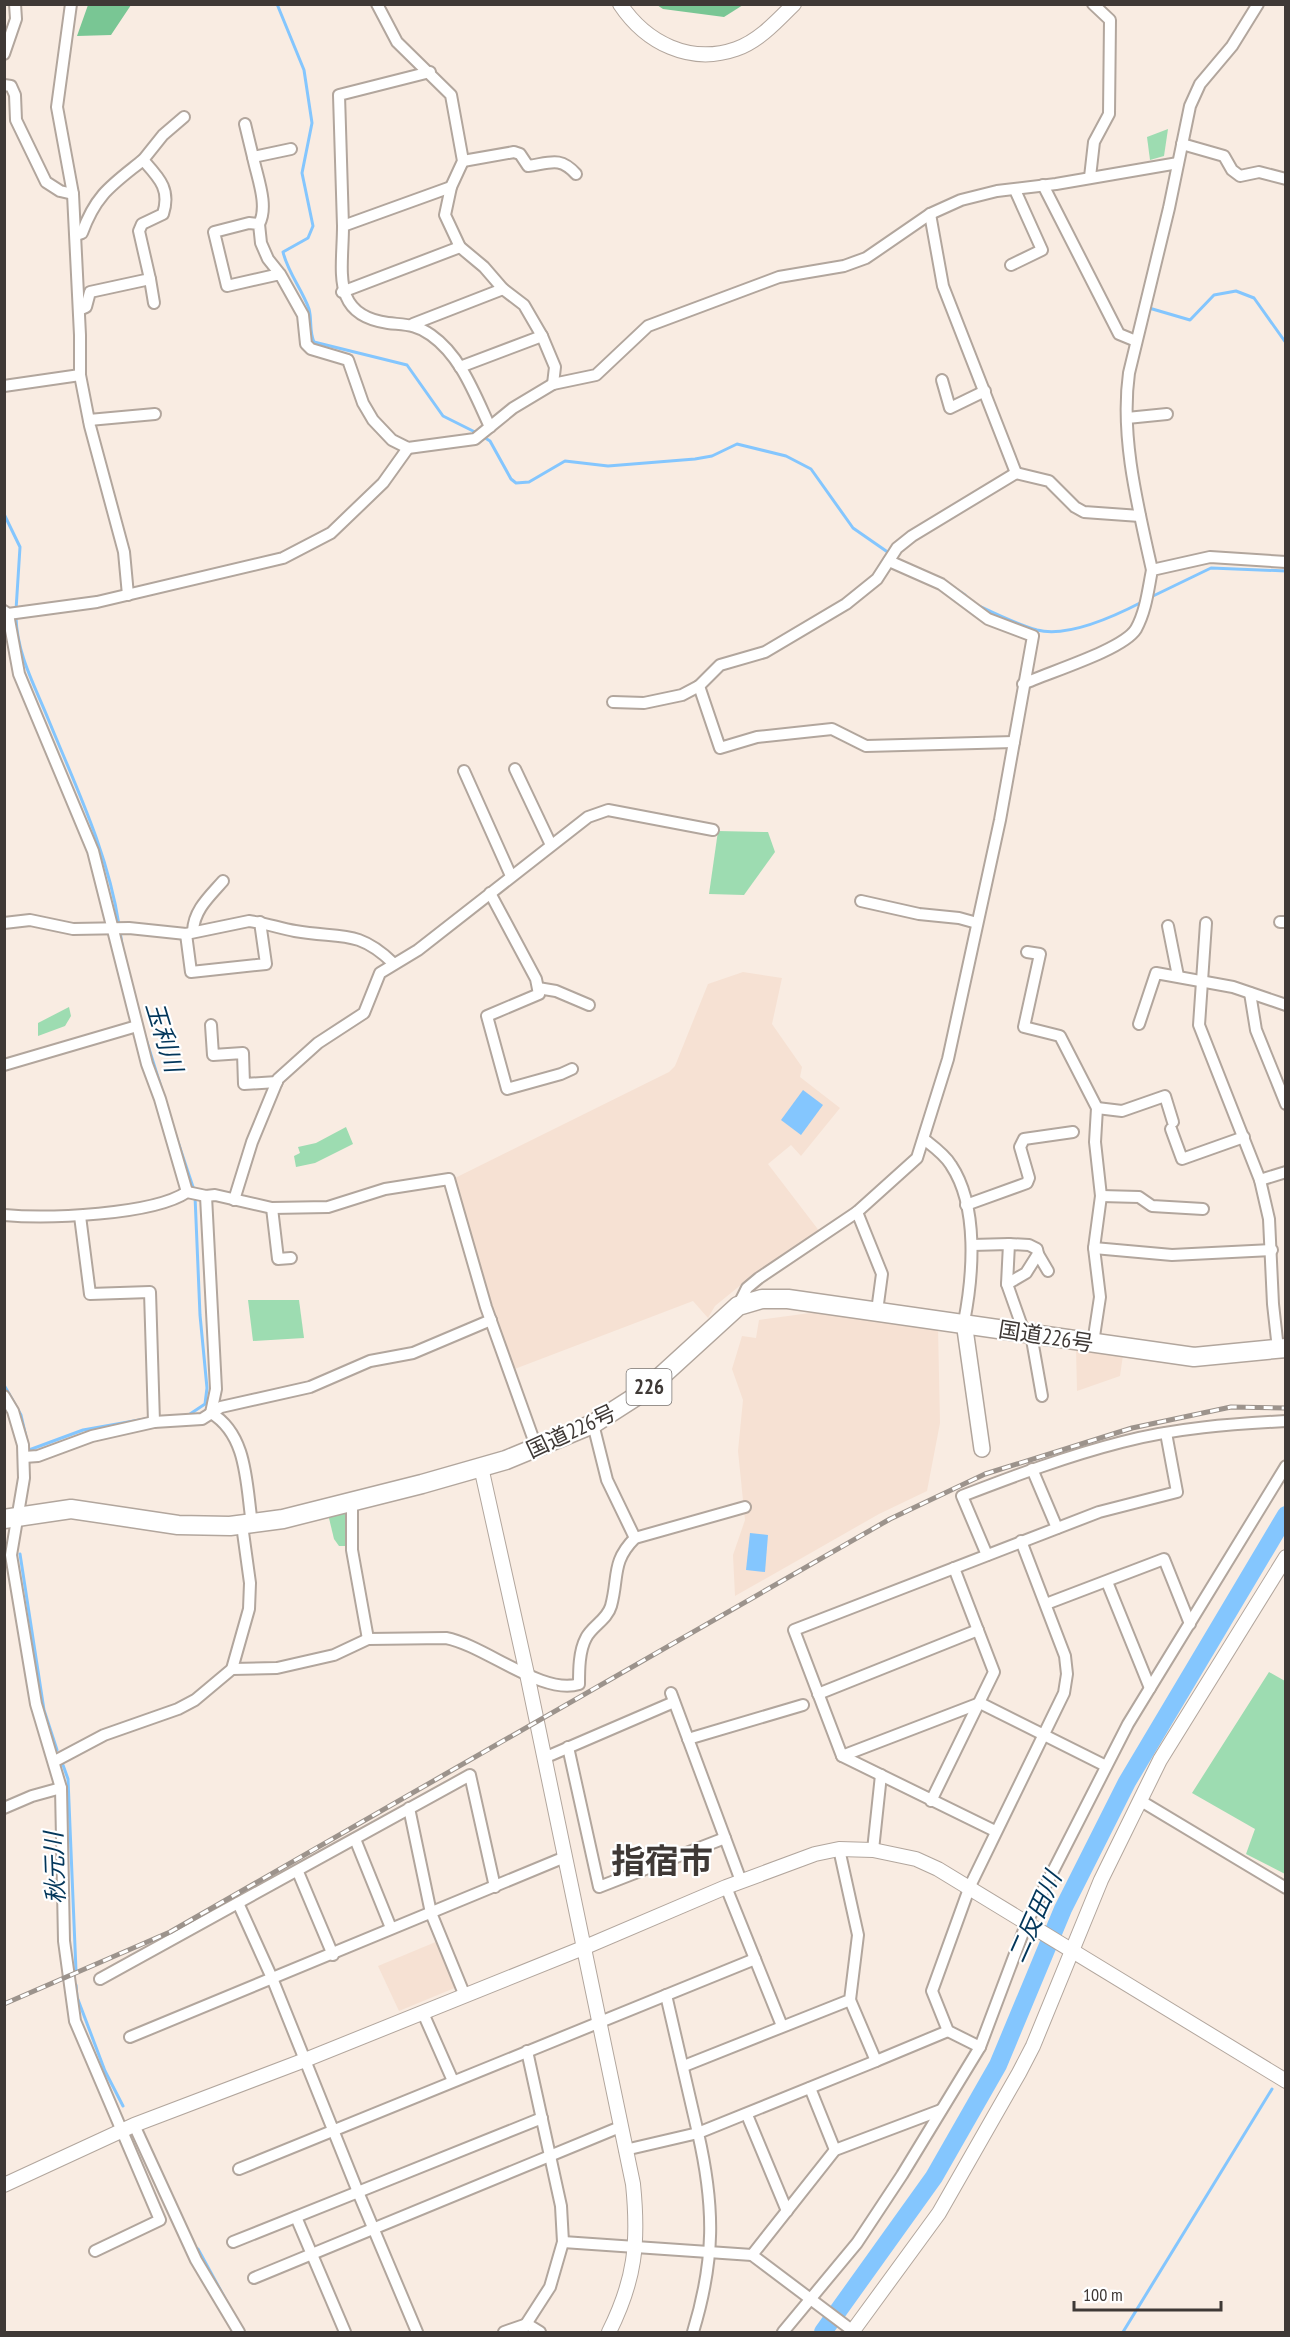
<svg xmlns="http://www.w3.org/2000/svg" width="1290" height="2337" viewBox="0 0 1290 2337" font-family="'PT Sans Narrow','Noto Sans JP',sans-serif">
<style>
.built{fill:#f6e1d3}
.green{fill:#9ddcb1}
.forest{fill:#79c694}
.water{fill:#84c6fe}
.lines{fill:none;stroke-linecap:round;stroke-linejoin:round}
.stream{stroke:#84c6fe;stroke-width:3}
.river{stroke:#84c6fe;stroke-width:18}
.minor-casing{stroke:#b2a69d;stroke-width:14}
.tertiary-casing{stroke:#b2a69d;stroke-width:16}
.secondary-casing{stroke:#b2a69d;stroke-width:18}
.trunk-casing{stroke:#b2a69d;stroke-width:21}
.minor{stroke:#fff;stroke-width:10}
.tertiary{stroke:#fff;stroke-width:14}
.secondary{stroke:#fff;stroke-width:15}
.trunk{stroke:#fff;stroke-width:18}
.rail-casing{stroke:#9c938c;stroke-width:5}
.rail{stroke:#fff;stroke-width:3;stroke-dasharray:9;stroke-linecap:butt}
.labels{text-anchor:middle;stroke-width:4.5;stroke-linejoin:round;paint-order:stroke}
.shield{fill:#fff;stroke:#797472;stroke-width:1.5}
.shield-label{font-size:21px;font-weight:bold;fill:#3f3936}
.street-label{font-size:22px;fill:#3f3936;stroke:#fff}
.water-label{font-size:24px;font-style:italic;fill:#02365a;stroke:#fff}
.town-label{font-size:34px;font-weight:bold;fill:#3f3936;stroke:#fff}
</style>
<rect width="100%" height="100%" fill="#f9ece2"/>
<!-- built -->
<g class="built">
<path d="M743 972 782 978 772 1024 802 1067 800 1077 840 1108 801 1156 791 1145 768 1164 820 1232 753 1275 715 1306 708 1318 693 1301 512 1370 488 1307 453 1179 669 1072 675 1066 708 984Z"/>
<path d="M825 1311 938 1327 940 1423 927 1491 879 1514 735 1596 733 1555 745 1520 738 1451 743 1400 732 1369 742 1336 756 1338 759 1320Z"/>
<path d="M1076 1348 1123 1355 1120 1376 1077 1391Z"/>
<path d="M438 1941 457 1987 399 2011 378 1966Z"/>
</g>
<!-- green -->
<g class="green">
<path d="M1168 129 1164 156 1150 160 1147 137Z"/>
<path d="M718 831 768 832 775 852 744 895 709 894Z"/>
<path d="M69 1007 71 1016 65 1026 38 1036V1023Z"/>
<path d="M346 1127 353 1144 315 1163 296 1167 294 1156 300 1153 298 1147 316 1143Z"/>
<path d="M248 1300H299L304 1338 253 1341Z"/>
<path d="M349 1508V1546H339L334 1539 328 1514Z"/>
<path d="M1269 1672 1285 1681V1874L1246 1854 1255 1829 1192 1793Z"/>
</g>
<!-- forest -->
<g class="forest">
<path d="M88 5V4L131 5 111 35 77 36Z"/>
<path d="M657 5H743L724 17 663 9Z"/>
</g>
<!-- water -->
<g class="water">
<path d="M803 1090 823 1105 801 1135 781 1120Z"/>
<path d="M750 1533 768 1535 765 1572 746 1570Z"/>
</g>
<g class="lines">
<!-- stream -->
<g class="stream">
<path d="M277 4 304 70 312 123 302 173 313 226 308 238 283 252C288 273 302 289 309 309 312 320 309 331 314 342L407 365 443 416 477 433"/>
<path d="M1149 308 1190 320 1214 295 1236 291 1254 298 1286 343"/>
<path d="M482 436 490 441 511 479 516 483 529 482 565 461 608 466 695 459 712 456 737 444 786 456 811 469 853 528 889 553"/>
<path d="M4 514 20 547 16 610"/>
<path d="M950 585 965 595"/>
<path d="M1151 597 1211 568 1286 571"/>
<path d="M977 605C996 614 1016 624 1037 630 1068 638 1115 616 1142 602"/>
<path d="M16 617C17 655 35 686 49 721 76 787 108 853 119 925"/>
<path d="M120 931 122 945"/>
<path d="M146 1039 161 1087"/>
<path d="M175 1133 194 1190"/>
<path d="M4 1385 21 1415 29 1450"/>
<path d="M187 1416 205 1404 207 1388 200 1315 195 1196"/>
<path d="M29 1450 83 1430 145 1419"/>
<path d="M20 1554 44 1710 57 1750"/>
<path d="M63 1765 68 1779 76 1971"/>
<path d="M76 1985 77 1997 105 2071 123 2106"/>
<path d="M198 2249 233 2313"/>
<path d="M1123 2332 1272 2089"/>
</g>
<!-- river -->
<path class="river" d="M823 2332 934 2177 998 2065 1063 1909 1127 1782 1286 1515"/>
<defs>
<g id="minor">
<path d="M71 4 57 107 73 194 80 335V375L90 426 124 552 128 595"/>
<path d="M377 4 397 42 451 95 463 161 451 187 445 215 460 247 484 267 503 289 524 305 542 336 555 367 553 384"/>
<path d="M4 54 16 19 15 4"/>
<path d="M4 85 11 86 15 95 16 120 46 182 60 191 73 194"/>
<path d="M245 124 253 157"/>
<path d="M1182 144 1224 156 1232 170 1240 176 1259 172 1286 179"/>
<path d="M143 160 163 135 184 117"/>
<path d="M463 161 514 152 520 154 528 166C550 163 560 156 576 174"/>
<path d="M1090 177 1094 142 1109 114 1110 20 1093 4"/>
<path d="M1043 185 1119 334 1136 341"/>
<path d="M451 187 343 226C343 271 330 315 388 323 405 325 416 324 431 335 461 356 475 395 490 427"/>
<path d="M930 214 943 286 1016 473"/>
<path d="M259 224C269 206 257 177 253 157L291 149"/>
<path d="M343 226 339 95 430 72"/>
<path d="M76 235 82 233C96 194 112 185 143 160 159 178 171 189 163 214L142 224 139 231 150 279 90 292 86 307 79 310"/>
<path d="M1011 265 1042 250 1015 190"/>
<path d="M280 274 227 286 214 232 249 223 259 224 261 243 268 259 280 274 303 315 306 344 311 349 348 360 363 403 373 420 392 440 408 448 475 439 513 408 553 384 596 375 648 326 779 277 844 266 866 258 930 214 961 200 997 191 1056 184 1178 163"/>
<path d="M150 279 154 303"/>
<path d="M342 292 460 247"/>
<path d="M413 324 503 289"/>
<path d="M460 367 542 336"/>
<path d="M942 380 950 408 985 391"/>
<path d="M4 386 80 375"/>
<path d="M1127 418 1167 414"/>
<path d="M89 420 155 414"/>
<path d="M1152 570C1138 507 1120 437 1129 373L1169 208 1190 106 1200 84 1232 46 1258 4"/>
<path d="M4 611 8 614 19 674 93 851 147 1064 160 1099 187 1192"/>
<path d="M8 614 97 602 283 558 331 533 383 483 408 448"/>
<path d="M1023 684C1049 672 1123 650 1136 629 1146 611 1148 590 1152 570L1210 557 1286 562"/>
<path d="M699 686 720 748 757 737 832 729 866 746 1014 742"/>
<path d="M613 702 644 703 682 695 699 686 720 665 765 652 846 604 877 579 897 548 912 536 1016 473 1049 481 1075 507 1084 512 1140 516"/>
<path d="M515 769 551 845"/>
<path d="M464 771 511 876"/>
<path d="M490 893 536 979 539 994 487 1016 507 1089 561 1074 572 1069"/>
<path d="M861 901 919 914 959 918 977 923"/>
<path d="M1280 922H1286"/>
<path d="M4 923 30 920 73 929 129 928 186 934 249 921C265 923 279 928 295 931 339 939 357 928 393 963"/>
<path d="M1206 923 1199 1025 1260 1180 1269 1219 1273 1304 1278 1349"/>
<path d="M1168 926 1178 976"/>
<path d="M193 931C194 910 209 897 223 881"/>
<path d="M186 934 191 972 266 964 260 922"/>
<path d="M1027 952 1040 954 1024 1027 1060 1036 1097 1108 1095 1142 1101 1196 1094 1248 1100 1297 1093 1343"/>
<path d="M538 988 556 991 589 1005"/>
<path d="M1250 993 1256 1030 1286 1104"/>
<path d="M1139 1024 1156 973 1233 987 1286 1005"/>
<path d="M211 1025 213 1055 243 1053 244 1084 277 1082"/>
<path d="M4 1065 137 1026"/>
<path d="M1097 1108 1122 1111 1165 1096 1173 1122"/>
<path d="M1171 1129 1182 1159 1244 1137"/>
<path d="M925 1140C934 1147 945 1155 951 1165 979 1207 973 1276 964 1322"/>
<path d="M1260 1180 1286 1172"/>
<path d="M206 1196 216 1389 211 1413"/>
<path d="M1101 1196 1139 1197 1152 1206 1203 1209"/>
<path d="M234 1200 252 1142 278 1079 318 1043 364 1013 380 973 418 950 588 817 608 810 713 830"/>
<path d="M966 1205 1027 1183 1029 1178 1020 1147 1024 1139 1073 1132"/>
<path d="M272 1208 278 1259 291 1258"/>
<path d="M857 1212 882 1274 877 1311"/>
<path d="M4 1215C47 1219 153 1215 187 1192L206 1196 215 1195 272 1208 328 1207 385 1189 449 1179 486 1307 537 1449"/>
<path d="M80 1216 90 1294 150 1292 154 1422"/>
<path d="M972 1245 1009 1244 1007 1284 1024 1332"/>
<path d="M1094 1248 1172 1255 1272 1250"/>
<path d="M1038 1254 1048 1271"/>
<path d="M1007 1284 1026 1273 1038 1254 1037 1249 1029 1245 1009 1244"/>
<path d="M738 1306 747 1288 759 1278 857 1212 917 1158 948 1059 1000 820 1033 636 988 619 941 584 889 561"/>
<path d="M1031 1334 1042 1396"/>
<path d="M4 1396 13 1411 23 1445 24 1478 11 1555 36 1704 61 1788 64 1941 75 2021 160 2220 95 2251"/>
<path d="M211 1413C248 1435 246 1485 252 1524"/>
<path d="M593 1424 607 1480 635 1538"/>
<path d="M24 1457 38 1456 92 1436 154 1422 202 1419 221 1407 310 1387 370 1361 413 1353 491 1320"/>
<path d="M1032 1469 1057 1528"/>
<path d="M352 1502V1550L368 1639"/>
<path d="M987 1555 962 1496C1014 1476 1067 1456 1122 1442 1175 1428 1231 1424 1286 1421"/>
<path d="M1107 1582 1150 1688"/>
<path d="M1046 1604 1164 1559 1190 1624"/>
<path d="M232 1669 277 1668 334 1655 368 1639 446 1638C484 1645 543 1696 579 1684 579 1670 579 1651 586 1638 592 1626 607 1620 611 1606 619 1577 611 1562 635 1538L745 1507"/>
<path d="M671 1693 741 1881"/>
<path d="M818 1694 978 1630"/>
<path d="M688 1739 803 1705"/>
<path d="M568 1747 599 1887 725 1838"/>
<path d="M842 1756 980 1703 1106 1766"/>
<path d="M544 1758 674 1702"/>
<path d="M55 1761 104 1735 178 1709 195 1700 232 1669 249 1609 250 1583 242 1525"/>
<path d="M931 1801 994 1672 954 1568"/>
<path d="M1141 1801 1286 1888"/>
<path d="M4 1808 32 1796 61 1788"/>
<path d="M409 1808 431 1913 465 1996"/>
<path d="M995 1831 842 1756 794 1630 1099 1512 1177 1492 1166 1433"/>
<path d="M355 1839 391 1928"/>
<path d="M873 1850 881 1775"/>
<path d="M298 1872 333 1955"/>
<path d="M726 1887 782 2026"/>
<path d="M238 1903 272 1978 358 2192 542 2118"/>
<path d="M100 1979 470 1775 495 1887"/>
<path d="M850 2000 876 2061 948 2031"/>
<path d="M423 2013 453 2081"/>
<path d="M130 2037 565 1857"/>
<path d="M980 2047 948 2031 932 1991 970 1886 1064 1693 1067 1674 1065 1656 1021 1541"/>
<path d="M684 2066 850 2000 858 1935 839 1849"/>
<path d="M810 2088 835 2150"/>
<path d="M747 2115 787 2211"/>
<path d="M134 2125 196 2260 239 2332"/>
<path d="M625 2150 698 2133 666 1995"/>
<path d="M239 2169 755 1959"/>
<path d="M296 2217 345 2332"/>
<path d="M233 2242 358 2192 417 2332"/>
<path d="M563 2242 752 2255 853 2331"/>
<path d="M752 2255 835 2150 941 2110"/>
<path d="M254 2278 620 2127"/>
<path d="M504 2332 527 2324 540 2332"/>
<path d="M521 2332 550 2287 563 2242 561 2206 527 2051"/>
<path d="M693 2332C715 2260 715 2207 698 2133L876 2061"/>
<path d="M783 2332 857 2243 902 2175 980 2047 1027 1922 1128 1724 1286 1466"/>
</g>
<g id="tertiary">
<path d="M620 4C646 43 690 65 736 49 759 41 777 21 794 4"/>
<path d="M481 1467 527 1674 633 2184C639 2243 635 2280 609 2332"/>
<path d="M4 2185 134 2125 305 2060 583 1948 726 1887 815 1854 839 1849 873 1850 916 1859 938 1869 1286 2081"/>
<path d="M852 2332 939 2213 1019 2073 1033 2046 1101 1880 1160 1760 1286 1557"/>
</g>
<path id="secondary" d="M964 1322 982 1449"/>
<path id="trunk" d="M4 1519 71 1509 178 1525 230 1526 283 1519 422 1484 506 1460 593 1424 646 1390 738 1306 762 1299H788L1194 1357 1286 1348"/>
</defs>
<!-- minor casing -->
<use href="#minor" class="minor-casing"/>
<!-- tertiary casing -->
<use href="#tertiary" class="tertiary-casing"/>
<!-- secondary casing -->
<use href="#secondary" class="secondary-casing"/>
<!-- trunk casing -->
<use href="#trunk" class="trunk-casing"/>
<!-- minor -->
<use href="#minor" class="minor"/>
<!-- tertiary -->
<use href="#tertiary" class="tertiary"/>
<!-- secondary -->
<use href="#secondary" class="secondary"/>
<!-- trunk -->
<use href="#trunk" class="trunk"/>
<defs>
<path id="rail" d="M4 2004 170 1932 890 1519 985 1474 1132 1428 1231 1407 1286 1408"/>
</defs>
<!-- rail casing -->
<use href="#rail" class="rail-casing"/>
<!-- rail -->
<use href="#rail" class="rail"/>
</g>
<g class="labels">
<!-- shield labels -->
<rect class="shield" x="626.5" y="1369" width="45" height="36" rx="4.5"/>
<g class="shield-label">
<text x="649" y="1394">226</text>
</g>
<!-- street labels -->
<g class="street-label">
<text transform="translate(1046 1336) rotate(9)" y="8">国道226号</text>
<text transform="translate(571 1431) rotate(-25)" y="8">国道226号</text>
</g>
<!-- water labels -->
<g class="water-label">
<text transform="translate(164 1037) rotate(73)" y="8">玉利川</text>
<text transform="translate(55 1868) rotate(-92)" y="8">秋元川</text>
<text transform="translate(1035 1917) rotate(-66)" y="8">二反田川</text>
</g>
<!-- town labels -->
<g class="town-label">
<text x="662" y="1873">指宿市</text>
</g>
</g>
<!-- border -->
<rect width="1290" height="2337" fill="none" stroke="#3f3936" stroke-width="12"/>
<!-- scale -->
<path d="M1074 2301v9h147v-9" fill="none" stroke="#3f3936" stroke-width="3"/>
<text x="1083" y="2301" font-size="18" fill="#3f3936" stroke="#ffffff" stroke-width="4.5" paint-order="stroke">100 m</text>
</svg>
